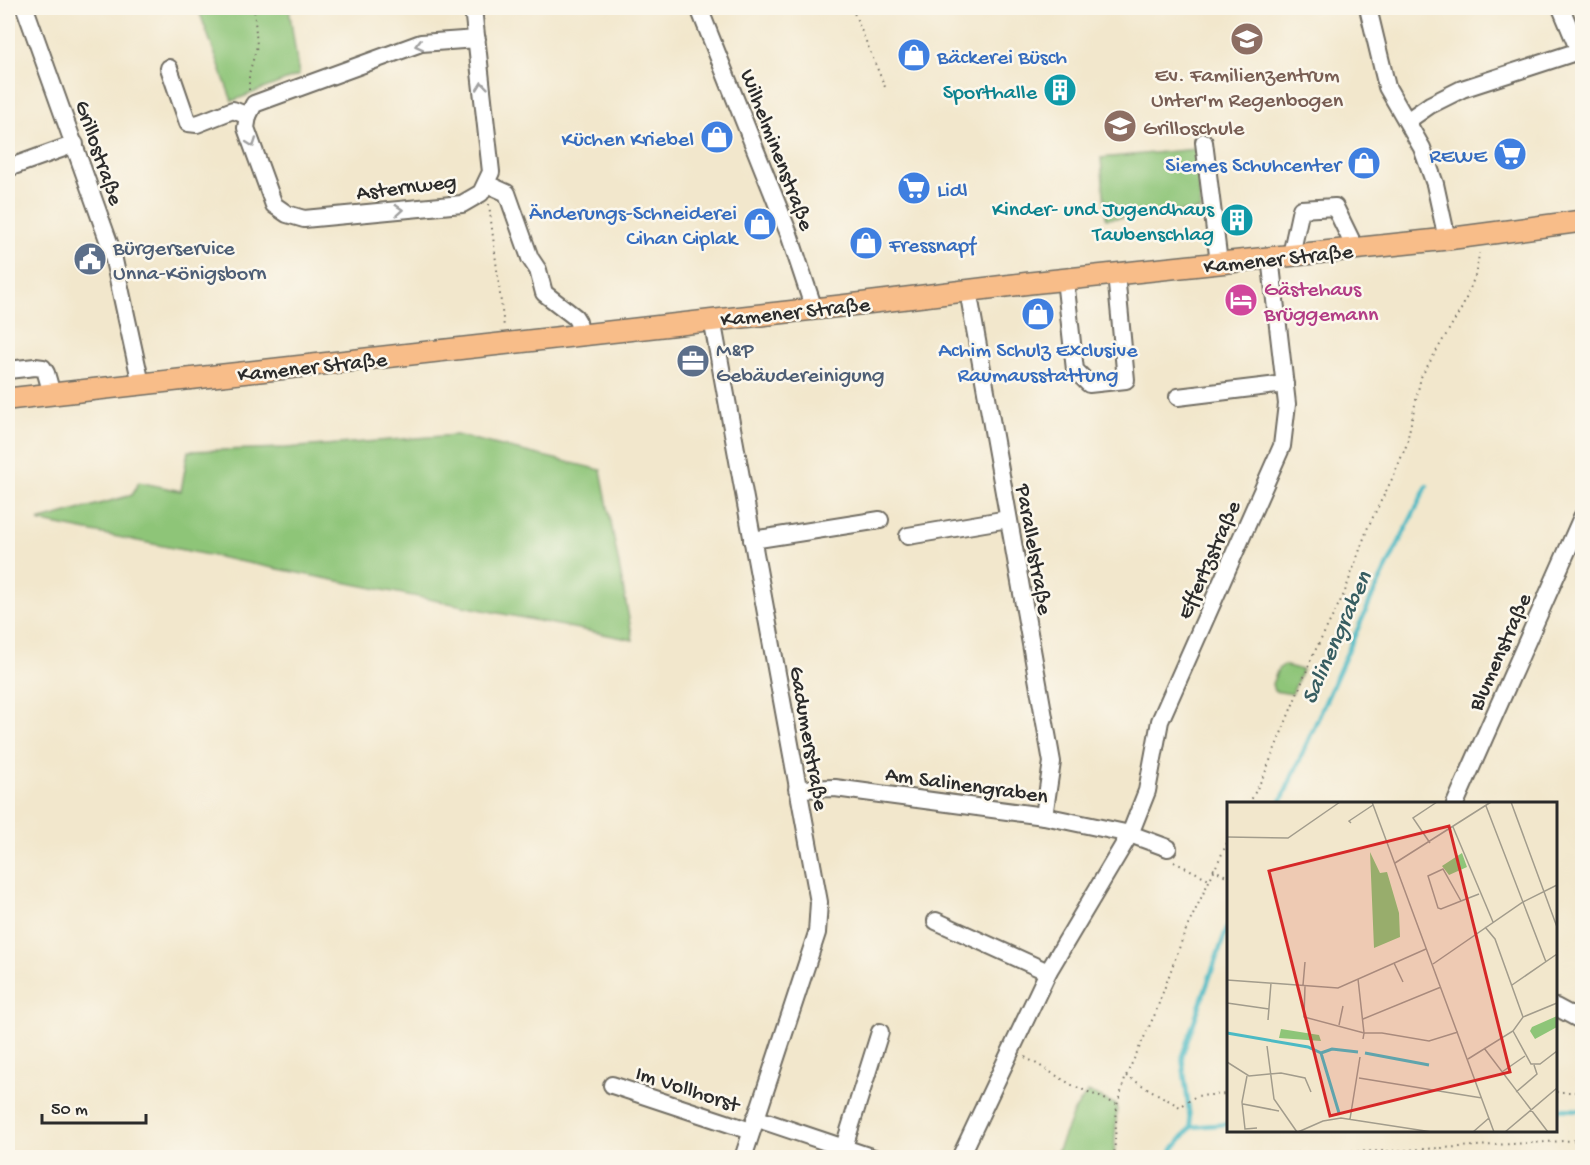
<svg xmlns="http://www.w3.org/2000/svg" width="1590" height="1165" viewBox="0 0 1590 1165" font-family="'Gochi Hand',sans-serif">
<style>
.green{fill:#8ec578;stroke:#5c7852;stroke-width:1.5}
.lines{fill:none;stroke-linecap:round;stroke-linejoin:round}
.stream{stroke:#4cbac4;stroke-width:4.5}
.minor-casing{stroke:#716d63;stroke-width:20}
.major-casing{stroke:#716d63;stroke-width:24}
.path{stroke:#716d63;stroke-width:2;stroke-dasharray:1.5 4.5;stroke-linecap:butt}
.minor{stroke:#fff;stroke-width:16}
.major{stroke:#f8bd89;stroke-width:21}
.oneway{stroke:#a0a0a0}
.labels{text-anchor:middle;stroke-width:5;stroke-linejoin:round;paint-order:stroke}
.shop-label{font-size:22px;fill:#366cbe;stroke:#fbf7ec;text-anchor:end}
.education-label{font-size:22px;fill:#785e54;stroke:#fbf7ec}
.culture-label{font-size:22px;fill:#0d838f;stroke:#fbf7ec;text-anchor:end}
.street-label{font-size:22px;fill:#2b2b2b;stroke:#fbf7ec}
.service-label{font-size:22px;fill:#4e5e75;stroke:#fbf7ec;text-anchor:start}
.hotel-label{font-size:22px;fill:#b23c85;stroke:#fbf7ec;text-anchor:start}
.water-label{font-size:24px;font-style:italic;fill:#375d61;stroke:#fbf7ec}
.inset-river{fill:none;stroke:#4cbac4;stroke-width:3}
.inset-road{fill:none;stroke:#a29c8c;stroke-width:1.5}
.view{fill:#d62828;fill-opacity:0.15;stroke:#d62828;stroke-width:3}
.inset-edge{fill:none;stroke:#2b2b2b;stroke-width:3}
</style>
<rect width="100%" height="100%" fill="#fbf7ec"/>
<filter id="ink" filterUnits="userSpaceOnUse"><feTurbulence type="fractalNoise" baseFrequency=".0167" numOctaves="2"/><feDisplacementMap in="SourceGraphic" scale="12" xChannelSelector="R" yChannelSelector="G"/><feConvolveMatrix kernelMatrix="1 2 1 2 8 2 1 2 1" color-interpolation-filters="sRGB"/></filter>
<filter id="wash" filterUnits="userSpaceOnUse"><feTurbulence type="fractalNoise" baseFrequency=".008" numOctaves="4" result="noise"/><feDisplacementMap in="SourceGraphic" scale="24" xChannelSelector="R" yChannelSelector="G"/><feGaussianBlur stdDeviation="1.35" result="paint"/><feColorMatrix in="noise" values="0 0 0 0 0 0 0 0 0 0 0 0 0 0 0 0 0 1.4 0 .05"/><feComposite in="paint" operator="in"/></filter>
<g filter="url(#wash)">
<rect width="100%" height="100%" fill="#f2e7cc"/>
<!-- green -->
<g class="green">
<path d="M198 8H289L299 75 232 101Z"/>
<path d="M1196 149 1201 210 1106 219 1101 158Z"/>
<path d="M456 435 601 470 633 640 38 521 132 495 139 482 181 491 188 451 286 448Z"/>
<path d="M1284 665 1302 670 1292 694 1274 691 1272 684 1278 669Z"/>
<path d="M1088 1092 1117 1105 1114 1157H1055L1074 1111Z"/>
</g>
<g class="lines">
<!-- stream -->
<g class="stream">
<path d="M1280 804 1371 599 1427 486"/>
<path d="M1556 1109 1582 1110"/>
<path d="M1191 1127 1182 1056 1228 925"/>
<path d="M1166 1158 1191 1127 1228 1124"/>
</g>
</g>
</g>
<g filter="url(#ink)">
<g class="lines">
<defs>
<g id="minor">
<path d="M25 8 112 251 141 384"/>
<path d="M473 8 491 172 481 193 462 204 304 219 287 214 274 205 246 128 248 116 254 104 421 43 477 39"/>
<path d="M699 8 789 234 814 309"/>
<path d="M1368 8 1387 87 1422 148 1435 184 1447 239"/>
<path d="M1561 8 1582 58"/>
<path d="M169 68 188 123 197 124 233 110 248 116"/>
<path d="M1407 121 1430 105 1462 89 1582 50"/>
<path d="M1204 142 1219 263"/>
<path d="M8 168 75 144"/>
<path d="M487 184 507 193 530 258 538 270 544 293 575 317 578 322 580 335"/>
<path d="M1291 255 1301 209 1335 207 1355 248"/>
<path d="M1065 279 1075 370 1089 384 1126 380 1116 274"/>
<path d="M968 290 1052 762 1044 816"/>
<path d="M712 319 819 902 817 933 743 1158"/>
<path d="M8 370 35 367 43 368 46 373 52 394"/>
<path d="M1178 397 1285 384"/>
<path d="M908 536 1008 519"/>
<path d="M752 540 880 520"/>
<path d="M797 789 835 788 1044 816 1130 834 1048 972 960 1158"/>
<path d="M1455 804 1582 517"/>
<path d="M1168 848 1130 834 1147 791 1160 721 1282 446 1287 404 1270 257"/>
<path d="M936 921 1048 972"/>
<path d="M1556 1007 1582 1021"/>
<path d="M612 1085 751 1131"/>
<path d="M755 1118 874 1158"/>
<path d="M844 1147 880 1032"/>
</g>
<path id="major" d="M8 399 841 306 1030 283 1447 239 1582 221"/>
</defs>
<!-- minor casing -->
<use href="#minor" class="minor-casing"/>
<!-- major casing -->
<use href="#major" class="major-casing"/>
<!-- path -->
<g class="path">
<path d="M852 8 885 87"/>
<path d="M249 90V74L257 46 254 8"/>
<path d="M489 204 504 327"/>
<path d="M1249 804 1265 773 1313 655 1344 594 1368 527 1394 475 1406 446 1421 377 1463 306 1477 271 1479 253"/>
<path d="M1174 862 1209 879"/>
<path d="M1213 869 1228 877"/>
<path d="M1025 1057 1072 1085 1116 1104"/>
<path d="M1126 1076 1180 1107 1196 1096 1228 1094"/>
<path d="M1556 1092H1582"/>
<path d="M1114 1158 1117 1105 1126 1076 1155 1014 1185 932 1228 841"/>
<path d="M1232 1158 1243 1154 1388 1151 1582 1140"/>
</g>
<!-- minor -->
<use href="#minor" class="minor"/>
<!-- major -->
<use href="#major" class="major"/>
</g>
<!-- one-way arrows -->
<defs><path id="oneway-chevron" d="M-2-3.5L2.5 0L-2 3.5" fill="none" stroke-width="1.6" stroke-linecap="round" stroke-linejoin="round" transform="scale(1.5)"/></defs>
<g class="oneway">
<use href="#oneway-chevron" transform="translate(419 45) rotate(166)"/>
<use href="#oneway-chevron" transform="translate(482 86) rotate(-96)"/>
<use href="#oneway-chevron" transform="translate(252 143) rotate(70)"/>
<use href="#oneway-chevron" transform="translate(399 210) rotate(-5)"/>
</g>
</g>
<!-- icons -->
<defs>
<symbol id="school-disc" viewBox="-11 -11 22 22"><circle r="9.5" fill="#8d6e63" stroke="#fbf7ec"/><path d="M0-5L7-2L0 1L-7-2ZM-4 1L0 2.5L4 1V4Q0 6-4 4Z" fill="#fff"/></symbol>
<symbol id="shop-disc" viewBox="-11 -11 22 22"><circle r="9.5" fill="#3f7fe0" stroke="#fbf7ec"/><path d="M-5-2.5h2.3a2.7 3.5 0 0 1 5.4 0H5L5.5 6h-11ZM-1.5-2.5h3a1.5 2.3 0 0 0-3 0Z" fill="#fff"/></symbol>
<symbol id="building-disc" viewBox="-11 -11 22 22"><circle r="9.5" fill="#0f9aa8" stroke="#fbf7ec"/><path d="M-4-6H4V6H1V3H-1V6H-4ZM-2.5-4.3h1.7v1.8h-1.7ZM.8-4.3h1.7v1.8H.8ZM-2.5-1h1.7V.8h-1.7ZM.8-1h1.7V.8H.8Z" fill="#fff"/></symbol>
<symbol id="supermarket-disc" viewBox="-11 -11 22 22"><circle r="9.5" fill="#3f7fe0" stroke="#fbf7ec"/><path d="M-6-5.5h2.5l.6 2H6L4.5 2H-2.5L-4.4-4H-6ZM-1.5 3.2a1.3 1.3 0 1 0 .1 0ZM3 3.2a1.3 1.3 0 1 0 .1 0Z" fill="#fff"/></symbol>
<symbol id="civic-disc" viewBox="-11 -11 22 22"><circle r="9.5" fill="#5c6f8a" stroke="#fbf7ec"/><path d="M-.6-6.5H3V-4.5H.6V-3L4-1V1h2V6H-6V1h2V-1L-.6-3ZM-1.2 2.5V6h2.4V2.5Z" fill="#fff"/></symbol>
<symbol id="hotel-disc" viewBox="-11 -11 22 22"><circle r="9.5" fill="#d1479c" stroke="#fbf7ec"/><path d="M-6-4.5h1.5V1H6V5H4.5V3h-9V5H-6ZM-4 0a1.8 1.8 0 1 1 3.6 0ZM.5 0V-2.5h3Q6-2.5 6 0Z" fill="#fff"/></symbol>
<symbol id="office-disc" viewBox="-11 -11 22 22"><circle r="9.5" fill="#5c6f8a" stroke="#fbf7ec"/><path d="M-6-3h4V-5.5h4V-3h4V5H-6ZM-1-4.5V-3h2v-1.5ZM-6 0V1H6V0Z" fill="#fff"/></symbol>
</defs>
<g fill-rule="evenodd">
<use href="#school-disc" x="1228" y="20" width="38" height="38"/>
<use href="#shop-disc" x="895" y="36" width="38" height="38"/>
<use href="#building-disc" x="1041" y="71" width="38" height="38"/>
<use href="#school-disc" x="1101" y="107" width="38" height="38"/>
<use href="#shop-disc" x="698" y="118" width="38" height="38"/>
<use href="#supermarket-disc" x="1491" y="135" width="38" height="38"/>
<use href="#shop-disc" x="1345" y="144" width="38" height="38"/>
<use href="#supermarket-disc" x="895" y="169" width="38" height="38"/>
<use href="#building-disc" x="1218" y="201" width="38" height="38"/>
<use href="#shop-disc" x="741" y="205" width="38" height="38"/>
<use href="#shop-disc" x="847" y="224" width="38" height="38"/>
<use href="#civic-disc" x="71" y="240" width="38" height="38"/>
<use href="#hotel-disc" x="1222" y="281" width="38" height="38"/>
<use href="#shop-disc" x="1019" y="295" width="38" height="38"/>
<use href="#office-disc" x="674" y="342" width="38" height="38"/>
</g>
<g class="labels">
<!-- shop labels -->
<g class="shop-label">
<text x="937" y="63" text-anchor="start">Bäckerei Büsch</text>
<text x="694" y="145">Küchen Kriebel</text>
<text x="1487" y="162">REWE</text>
<text x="1341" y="171">Siemes Schuhcenter</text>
<text x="937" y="196" text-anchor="start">Lidl</text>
<text x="737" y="219">Änderungs-Schneiderei<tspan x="737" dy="25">Cihan Ciplak</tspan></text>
<text x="889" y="251" text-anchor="start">Fressnapf</text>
<text x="1038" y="356" text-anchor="middle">Achim Schulz Exclusive<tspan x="1038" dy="25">Raumausstattung</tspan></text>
</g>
<!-- education labels -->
<g class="education-label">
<text x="1247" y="81">Ev. Familienzentrum<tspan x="1247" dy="25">Unter'm Regenbogen</tspan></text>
<text x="1143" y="134" text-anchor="start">Grilloschule</text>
</g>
<!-- culture labels -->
<g class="culture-label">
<text x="1037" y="98">Sporthalle</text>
<text x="1214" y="215">Kinder- und Jugendhaus<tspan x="1214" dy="25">Taubenschlag</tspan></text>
</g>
<!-- street labels -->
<g class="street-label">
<text transform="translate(779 149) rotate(69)" y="8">Wilhelminenstraße</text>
<text transform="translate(101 152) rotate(71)" y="8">Grillostraße</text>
<text transform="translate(406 185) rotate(-7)" y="8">Asternweg</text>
<text transform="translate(1278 257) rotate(-6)" y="8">Kamener Straße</text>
<text transform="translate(795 310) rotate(-6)" y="8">Kamener Straße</text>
<text transform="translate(312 365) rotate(-6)" y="8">Kamener Straße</text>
<text transform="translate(1036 549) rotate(80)" y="8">Parallelstraße</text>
<text transform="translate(1207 559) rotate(-66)" y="8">Effertzstraße</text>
<text transform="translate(1498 651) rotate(-66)" y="8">Blumenstraße</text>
<text transform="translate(811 738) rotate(80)" y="8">Gadumerstraße</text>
<text transform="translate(967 783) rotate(8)" y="8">Am Salinengraben</text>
<text transform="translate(688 1087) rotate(18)" y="8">Im Vollhorst</text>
</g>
<!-- service labels -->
<g class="service-label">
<text x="113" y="254">Bürgerservice<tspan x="113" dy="25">Unna-Königsborn</tspan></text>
<text x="716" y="356">M&amp;P<tspan x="716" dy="25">Gebäudereinigung</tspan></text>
</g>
<!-- hotel labels -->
<g class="hotel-label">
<text x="1264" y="295">Gästehaus<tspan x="1264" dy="25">Brüggemann</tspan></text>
</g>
<!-- water labels -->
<g class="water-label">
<text transform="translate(1335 637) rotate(-66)" y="8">Salinengraben</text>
</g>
</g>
<!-- overview -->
<g transform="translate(1227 802)">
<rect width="330" height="330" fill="#f2e7cc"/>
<path d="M143 50 153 71 160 70 172 111 173 135 147 146ZM235 51 240 65 222 73 215 64ZM330 214V225L308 237 303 229 305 225ZM54 227 92 233 94 239 52 236Z" fill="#8ec578"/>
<path class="inset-river" d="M0 231 81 245 94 251 112 311M94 251 105 247 131 250M138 251 202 263"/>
<path class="inset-road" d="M145 0 267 330M284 0 330 125M259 4 319 160M124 21 122 19 146 3M226 25 266 120M0 35 61 36 113 0M203 41 186 16 210 0M168 61 264 0M234 99 216 67 201 74 211 106 214 107 234 99 252 92M258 125 268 137 296 215M167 161 176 180M206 162 296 100 330 83M0 178 111 186 199 147M76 183 78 160M285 183 330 152M78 184 77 215 137 231 131 177M0 201 42 207M136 217 214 185M41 218 44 181M112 223 116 204M286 229 304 262H313L330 249M136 237 137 231H155L202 239 231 230M40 244 47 297 70 330M257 246 321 330M241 257 286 229 296 215 330 201M0 260 22 274 54 271 78 276 84 290M275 270 298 254M20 274 15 300 18 327 30 326M132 276 255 296M289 290 310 272 307 263M16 302 52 309M123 317 133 255M71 330 96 319 114 316 205 330M246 330 262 316M278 330 330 286"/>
<path class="view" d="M222 24 283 270 103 314 42 69Z"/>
<rect width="330" height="330" class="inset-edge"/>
</g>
<!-- margin -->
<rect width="1590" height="1165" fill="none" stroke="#fbf7ec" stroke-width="30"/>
<!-- scale -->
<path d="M42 1114v9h104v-9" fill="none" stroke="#2b2b2b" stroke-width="3"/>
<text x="51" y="1114" font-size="18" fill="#2b2b2b" stroke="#fbf7ec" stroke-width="4.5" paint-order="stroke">50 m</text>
</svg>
